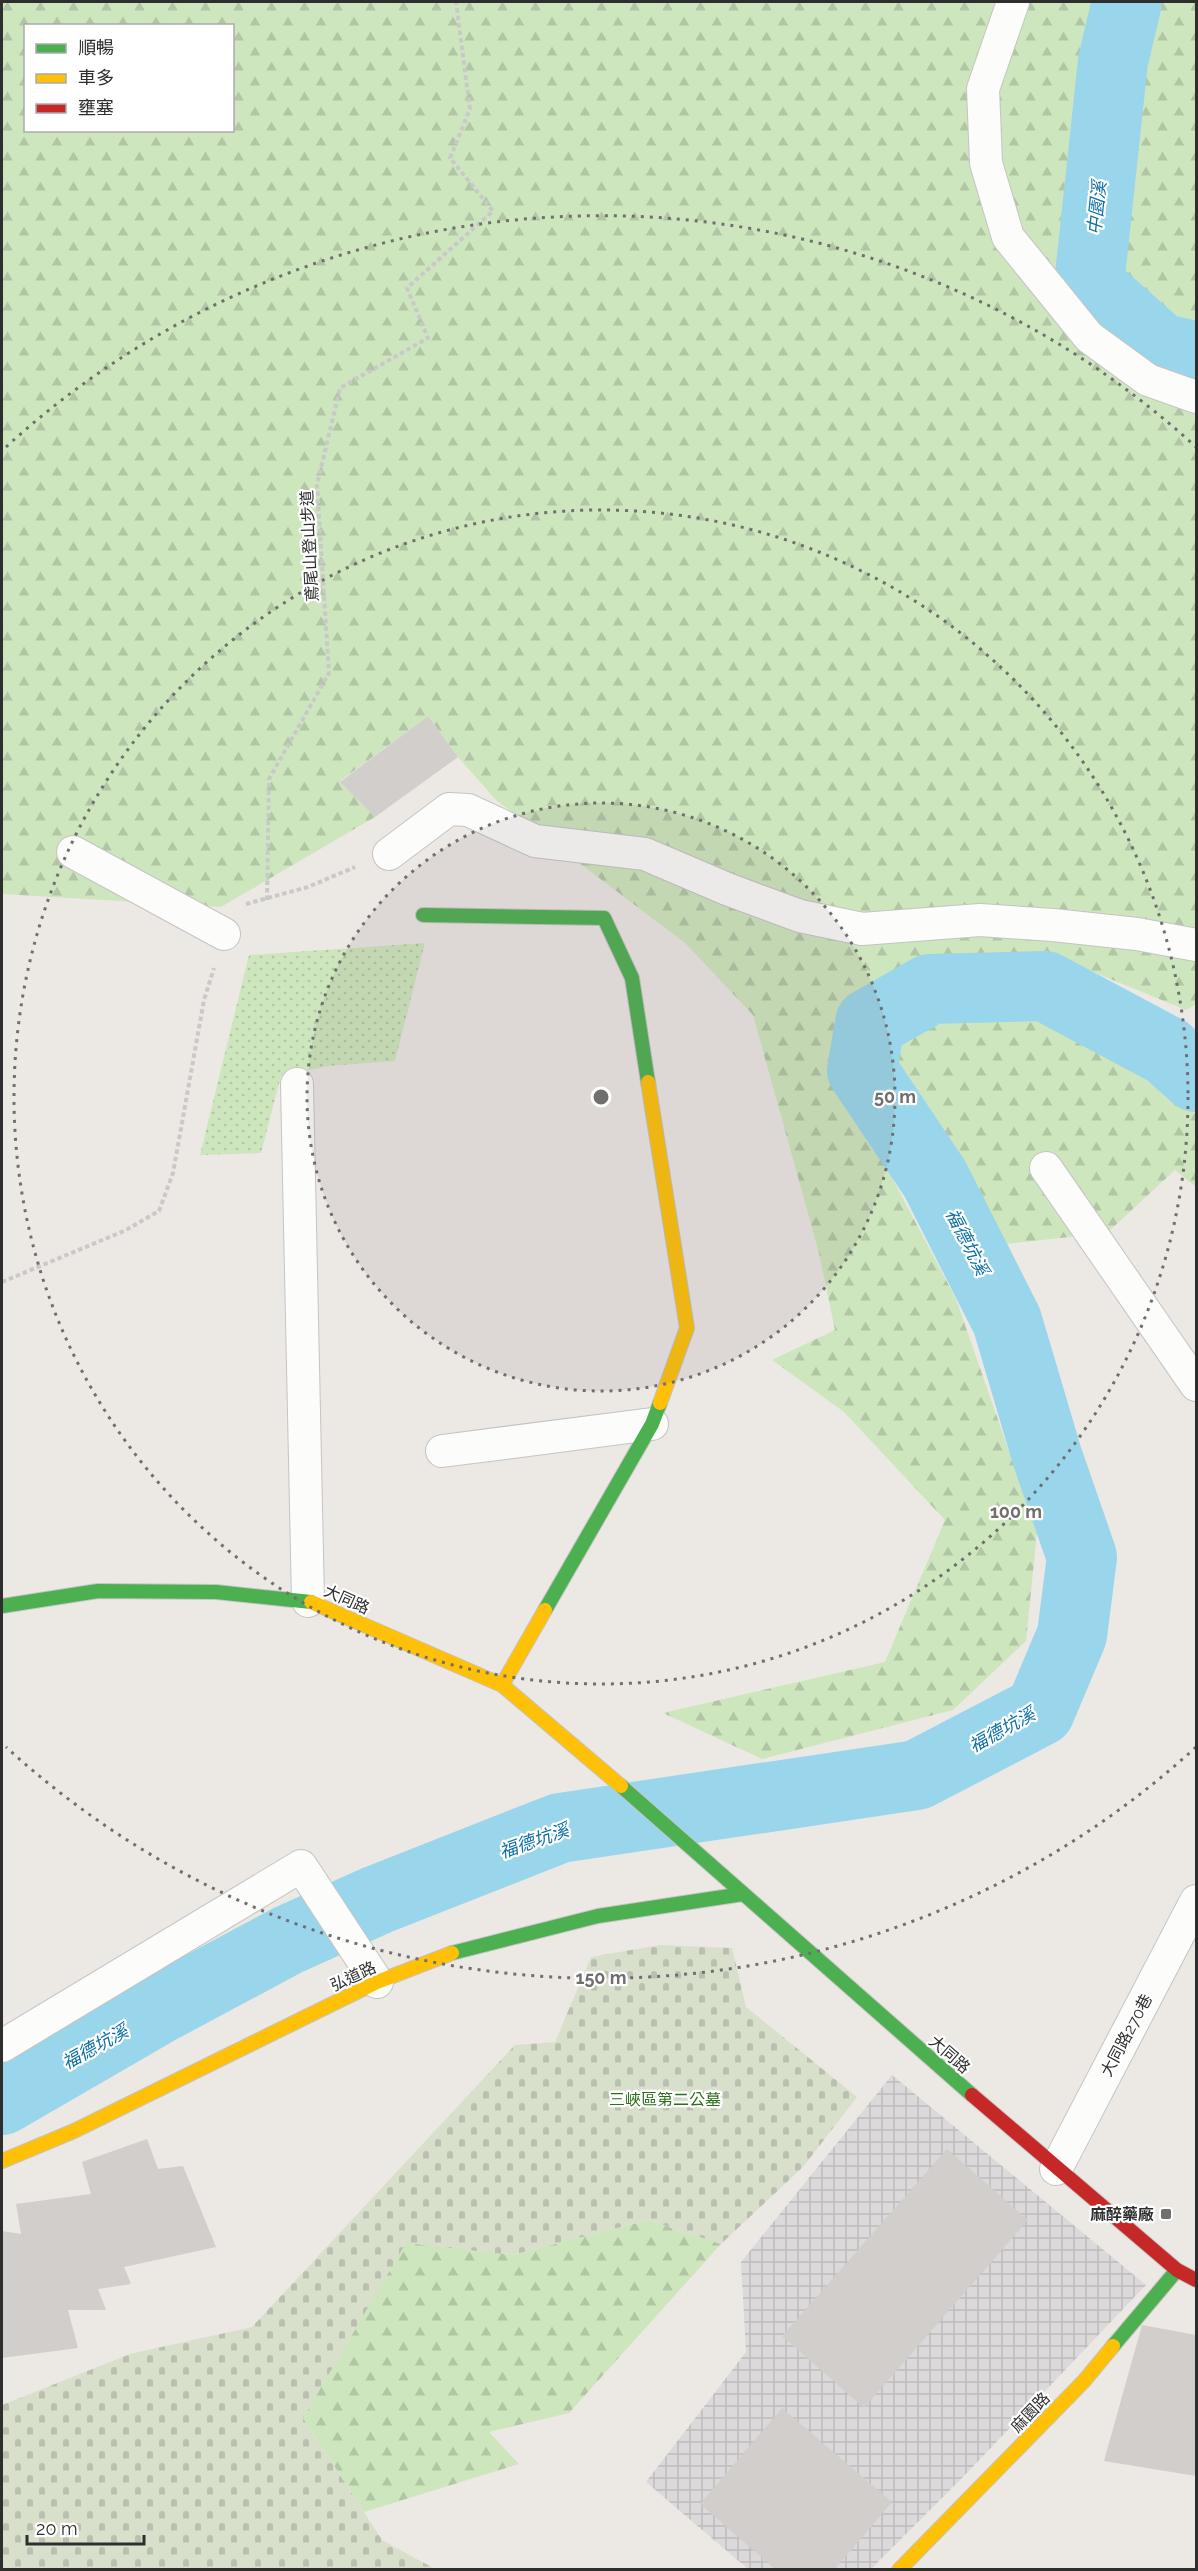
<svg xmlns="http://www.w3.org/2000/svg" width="1198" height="2571" viewBox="0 0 1198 2571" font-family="Raleway,'Noto Sans TC',sans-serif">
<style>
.industrial{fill:url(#industrial-grid)}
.grass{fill:url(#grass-dots)}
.forest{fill:url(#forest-firs);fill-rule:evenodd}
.cemetery{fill:url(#cemetery-stones)}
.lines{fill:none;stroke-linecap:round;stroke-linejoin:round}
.river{stroke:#99d6ec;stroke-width:70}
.building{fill:#d1cecb}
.street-casing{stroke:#c5c4c5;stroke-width:34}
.fast-casing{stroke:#c5c4c5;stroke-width:16}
.slow-casing{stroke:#c5c4c5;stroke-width:16}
.jam-casing{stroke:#c5c4c5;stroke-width:16}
.path{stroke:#c9c9c8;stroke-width:4;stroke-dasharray:4.5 3;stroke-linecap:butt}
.street{stroke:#fcfcfb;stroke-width:32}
.fast{stroke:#4caf50;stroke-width:14}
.slow{stroke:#ffc107;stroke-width:14}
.jam{stroke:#c62828;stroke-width:14}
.ring{fill:none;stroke:#706f6e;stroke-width:3;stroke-dasharray:3 6}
.poi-dot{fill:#706f6e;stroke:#fff;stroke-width:2}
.labels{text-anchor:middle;stroke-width:4.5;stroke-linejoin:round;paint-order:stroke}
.street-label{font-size:16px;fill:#2e2e2e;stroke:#fff}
.park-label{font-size:16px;fill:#2c6e1b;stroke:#fff}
.poi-label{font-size:16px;font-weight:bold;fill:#2e2e2e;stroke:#fff;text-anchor:end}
.water-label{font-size:18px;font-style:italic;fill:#0d6fa3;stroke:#fff}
.centre{fill:#706f6e;stroke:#fff;stroke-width:3}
.ring-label{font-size:18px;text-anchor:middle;font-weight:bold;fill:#706f6e;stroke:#fff;stroke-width:4.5;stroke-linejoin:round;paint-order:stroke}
</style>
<defs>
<pattern id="industrial-grid" width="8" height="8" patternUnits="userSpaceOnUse" patternTransform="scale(1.5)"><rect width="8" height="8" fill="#dcd9db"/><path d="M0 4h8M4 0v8" fill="none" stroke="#bdbbbc"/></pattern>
<pattern id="grass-dots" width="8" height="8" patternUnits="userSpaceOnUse" patternTransform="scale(1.5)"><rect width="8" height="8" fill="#cee6be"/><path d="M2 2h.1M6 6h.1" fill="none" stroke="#b1c6a4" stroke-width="1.8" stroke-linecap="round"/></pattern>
<pattern id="forest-firs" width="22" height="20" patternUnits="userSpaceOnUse" patternTransform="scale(1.5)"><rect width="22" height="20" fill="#cee6be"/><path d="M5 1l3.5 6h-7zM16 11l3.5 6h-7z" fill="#b1c6a4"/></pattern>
<pattern id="cemetery-stones" width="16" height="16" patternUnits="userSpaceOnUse" patternTransform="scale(1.5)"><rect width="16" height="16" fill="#d8e0cc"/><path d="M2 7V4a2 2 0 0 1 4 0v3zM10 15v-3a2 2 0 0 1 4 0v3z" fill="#bac0b0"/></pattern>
</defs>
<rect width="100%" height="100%" fill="#ece8e4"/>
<!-- industrial -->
<path class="industrial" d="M892 2075 1146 2285 964 2476 871 2569H748L646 2482 746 2352 741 2262Z"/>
<!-- grass -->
<path class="grass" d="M425 943 395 1061 328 1066 281 1076 261 1153 200 1155 249 955Z"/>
<!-- forest -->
<g class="forest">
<path d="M2 2H1196V1004L1186 1010 1069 962 919 964 839 1005 840 1079 956 1299 1037 1532 1026 1641 953 1710 762 1759 663 1713 885 1662 945 1520 844 1412 772 1360 835 1330 819 1253 753 1015 685 943 496 800 458 757 428 716 340 781 375 817 221 907 2 894ZM26 26H232V130H26Z"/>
<path d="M942 1016 1039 1020 1153 1076 1196 1114V1187L1175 1170 1107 1233 987 1246 951 1159 892 1081 899 1039Z"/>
<path d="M648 2220 721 2244 569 2413 489 2432 519 2464 364 2512 303 2418 406 2242 512 2255Z"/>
</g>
<!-- cemetery -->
<path class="cemetery" d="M660 1945 732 1948 746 2007 857 2097 803 2167 721 2244 648 2220 512 2255 406 2243 303 2418 382 2540 435 2569H2V2405L130 2354 252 2327 515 2045 555 2042 591 1957Z"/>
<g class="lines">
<!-- river -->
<g class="river">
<path d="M1127 2 1113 61 1089 285 1161 349 1196 356"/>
<path d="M2 2100 159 2009 288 1940 377 1900 560 1828 917 1775 1040 1711 1072 1635 1082 1557 1047 1456 1007 1321 935 1179 862 1070 870 1023 930 989 1045 986 1167 1051 1196 1077"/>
</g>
</g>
<!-- building -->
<g class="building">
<path d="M428 716 458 757 375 817 340 782Z"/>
<path d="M147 2139 158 2169 183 2166 216 2247 124 2267 131 2284 98 2289 106 2310H68L78 2348 2 2358V2231L21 2234 16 2204 91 2194 82 2162Z"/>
<path d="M947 2149 1028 2220 864 2408 782 2336Z"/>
<path d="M1142 2325 1196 2335V2476L1104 2461Z"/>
<path d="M782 2408 892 2502 834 2570H776L700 2504Z"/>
</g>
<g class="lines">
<defs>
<g id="street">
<path d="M1013 2 983 89 986 163 1008 237 1089 337 1148 380 1196 397"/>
<path d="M73 852 224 934"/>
<path d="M389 854 449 809 468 810 535 841 645 854 727 889 800 916 862 929 980 920 1053 925 1137 934 1196 945"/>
<path d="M297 1084 308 1601"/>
<path d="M1046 1168 1196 1385"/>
<path d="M442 1451 652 1424"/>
<path d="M2 2046 301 1866 377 1982"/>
<path d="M1056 2169 1196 1901"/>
</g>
<g id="fast">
<path d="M423 915 604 918 632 978 648 1082"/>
<path d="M2 1606 98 1591 216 1592 311 1602"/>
<path d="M545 1610 652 1424 660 1403"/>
<path d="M621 1786 972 2095"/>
<path d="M452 1953 598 1916 743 1894"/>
<path d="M1113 2346 1177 2270"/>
</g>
<g id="slow">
<path d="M648 1082 687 1328 660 1403"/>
<path d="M311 1602 502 1685 621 1786"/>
<path d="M502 1685 545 1610"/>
<path d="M2 2161 74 2131 377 1982 452 1953"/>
<path d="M899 2570 1084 2381 1113 2346"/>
</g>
<path id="jam" d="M972 2095 1177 2270 1196 2280"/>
</defs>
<!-- street casing -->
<use href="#street" class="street-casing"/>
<!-- fast casing -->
<use href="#fast" class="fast-casing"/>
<!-- slow casing -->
<use href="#slow" class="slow-casing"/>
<!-- jam casing -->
<use href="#jam" class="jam-casing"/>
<!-- path -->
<g class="path">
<path d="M267 900 269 779 329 673 317 485 340 388 428 338 407 288 493 211 450 158 470 109 456 2"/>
<path d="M246 904 308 887 355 867"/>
<path d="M2 1282 124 1231 159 1211 173 1173 204 1000 214 968"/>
</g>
<!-- street -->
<use href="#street" class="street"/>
<!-- fast -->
<use href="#fast" class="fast"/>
<!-- slow -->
<use href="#slow" class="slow"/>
<!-- jam -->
<use href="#jam" class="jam"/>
</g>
<!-- distance rings -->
<circle cx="601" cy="1097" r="294" fill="#706f6e" fill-opacity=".12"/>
<g class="ring">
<circle cx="601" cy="1097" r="294"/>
<circle cx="601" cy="1097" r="587"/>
<path d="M1196 1747A881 881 0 0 1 6 1747M6 447A881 881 0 0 1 1196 447"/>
</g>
<!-- markers -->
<rect class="poi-dot" x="1160" y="2208" width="12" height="12" rx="3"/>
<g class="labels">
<!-- street labels -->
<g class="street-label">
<text transform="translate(309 546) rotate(-93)" y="6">鳶尾山登山步道</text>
<text transform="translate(347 1599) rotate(24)" y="6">大同路</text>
<text transform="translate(353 1976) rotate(-25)" y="6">弘道路</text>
<text transform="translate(1126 2035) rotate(-62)" y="6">大同路270巷</text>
<text transform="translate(950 2054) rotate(41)" y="6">大同路</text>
<text transform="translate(1030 2412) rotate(-46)" y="6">麻園路</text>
</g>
<!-- park labels -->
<g class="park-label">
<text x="665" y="2105">三峽區第二公墓</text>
</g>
<!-- poi labels -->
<g class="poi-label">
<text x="1154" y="2220">麻醉藥廠</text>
</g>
<!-- water labels -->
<g class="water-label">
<text transform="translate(1097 208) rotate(-84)" y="6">中園溪</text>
<text transform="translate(967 1242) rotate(63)" y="6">福德坑溪</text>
<text transform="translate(1002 1730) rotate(-29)" y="6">福德坑溪</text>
<text transform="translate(534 1841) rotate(-19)" y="6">福德坑溪</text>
<text transform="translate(95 2047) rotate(-29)" y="6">福德坑溪</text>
</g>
</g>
<circle cx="601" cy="1097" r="9" class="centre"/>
<g class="ring-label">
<text x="895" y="1103">50 m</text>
<text x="1016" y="1518">100 m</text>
<text x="601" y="1984">150 m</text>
</g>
<!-- border -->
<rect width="1198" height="2571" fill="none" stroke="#2e2e2e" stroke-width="6"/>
<!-- legend -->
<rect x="24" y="24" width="210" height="108" fill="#ffffff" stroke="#ababab" stroke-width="1.5"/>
<rect x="36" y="44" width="30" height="9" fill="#4caf50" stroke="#ababab" stroke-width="1.5"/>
<text x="78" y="54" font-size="18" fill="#2e2e2e">順暢</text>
<rect x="36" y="74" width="30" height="9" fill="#ffc107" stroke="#ababab" stroke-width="1.5"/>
<text x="78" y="84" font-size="18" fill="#2e2e2e">車多</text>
<rect x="36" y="104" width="30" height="9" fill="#c62828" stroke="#ababab" stroke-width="1.5"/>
<text x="78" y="114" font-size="18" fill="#2e2e2e">壅塞</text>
<!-- scale -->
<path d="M27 2535v9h117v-9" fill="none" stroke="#2e2e2e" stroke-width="3"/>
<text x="36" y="2535" font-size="18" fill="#2e2e2e" stroke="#ffffff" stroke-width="4.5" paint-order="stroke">20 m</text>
</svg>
